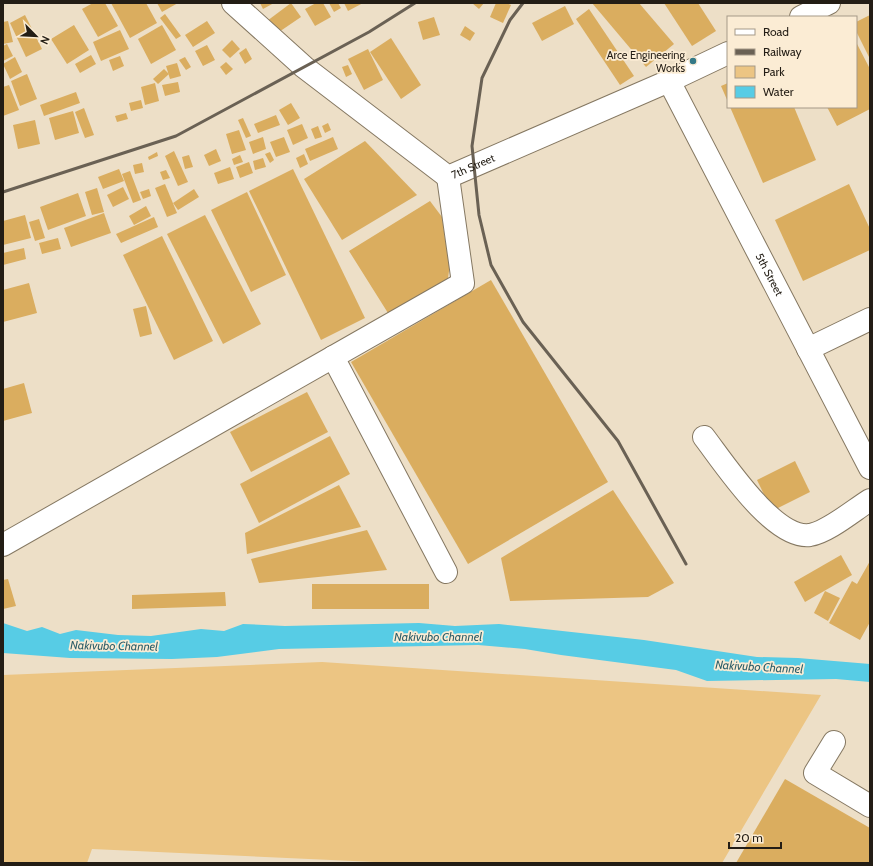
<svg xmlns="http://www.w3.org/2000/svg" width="873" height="866" viewBox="0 0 873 866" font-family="Cabin,sans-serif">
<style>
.green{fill:#ecc583}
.water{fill:#57cce5}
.building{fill:#daad5f}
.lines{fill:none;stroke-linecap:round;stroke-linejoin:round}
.minor-casing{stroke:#857862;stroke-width:24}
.minor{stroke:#fff;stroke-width:22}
.rail{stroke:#6a6154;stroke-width:3}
.poi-dot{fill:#347987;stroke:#fbecd4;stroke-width:1.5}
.labels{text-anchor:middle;stroke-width:3.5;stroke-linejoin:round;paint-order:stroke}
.poi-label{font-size:11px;fill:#231d15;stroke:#fbecd4;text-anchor:end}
.street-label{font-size:11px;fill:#231d15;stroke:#fbecd4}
.water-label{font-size:12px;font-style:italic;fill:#2e5f6a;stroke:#fbecd4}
</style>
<rect width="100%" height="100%" fill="#eddfc7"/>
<!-- green -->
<path class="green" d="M322 662 821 695 722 863H397L92 849 87 863H3V675Z"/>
<!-- water -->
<path class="water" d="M3 623 27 631 42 627 60 634 76 630 118 635 151 636 201 629 224 631 243 624 285 626 419 623 455 626 499 624 644 640 757 657 798 658 870 664V682L836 679 707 681 676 670 561 655 525 649 478 645 279 649 217 657 172 659 70 658 3 653Z"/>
<!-- building -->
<g class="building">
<path d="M93 3H105L118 26 98 37 82 9Z"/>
<path d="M111 3H146L157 23 130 38Z"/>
<path d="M157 3H178L162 12Z"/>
<path d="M260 3H274L263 9Z"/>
<path d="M291 3 301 17 276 34 267 21Z"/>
<path d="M316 3H323L331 17 315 26 305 9Z"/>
<path d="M329 3H338L341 8 334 12Z"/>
<path d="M344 3H363L348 11Z"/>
<path d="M472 3H484L479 9Z"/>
<path d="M496 3H506L511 5 503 23 490 17Z"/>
<path d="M592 3H639L674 44 646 67Z"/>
<path d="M664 3H698L716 31 692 46Z"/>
<path d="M565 6 574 24 542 41 532 23Z"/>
<path d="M589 9 634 76 620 85 576 19Z"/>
<path d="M165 14 181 36 176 39 160 18Z"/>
<path d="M25 15 42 49 26 57 10 23Z"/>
<path d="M870 15V59L856 31V22Z"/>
<path d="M434 17 440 35 423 40 418 22Z"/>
<path d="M8 21 13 42 3 44V22Z"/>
<path d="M207 21 215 33 193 47 185 35Z"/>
<path d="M74 25 89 50 67 64 51 39Z"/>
<path d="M162 25 176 50 151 64 138 39Z"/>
<path d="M465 26 475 33 470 41 460 35Z"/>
<path d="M120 30 129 49 101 61 93 42Z"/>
<path d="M391 38 421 85 401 99 370 52Z"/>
<path d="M232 40 240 49 230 58 222 50Z"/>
<path d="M856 42 870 69V109L837 126 827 107H856Z"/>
<path d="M7 44 13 56 3 61V46Z"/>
<path d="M207 45 215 60 203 66 195 51Z"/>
<path d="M246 48 252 59 245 64 239 53Z"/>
<path d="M368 49 383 80 364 90 348 59Z"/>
<path d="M91 55 96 64 80 73 75 64Z"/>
<path d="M120 56 124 66 113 71 109 60Z"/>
<path d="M15 57 22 72 10 79 3 64Z"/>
<path d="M185 57 191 67 186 70 179 60Z"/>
<path d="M226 62 233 69 226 75 220 67Z"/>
<path d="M177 63 181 76 170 79 166 66Z"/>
<path d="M348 65 352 74 346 77 342 67Z"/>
<path d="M164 69 169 74 158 84 153 79Z"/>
<path d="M27 74 37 99 20 106 11 81Z"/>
<path d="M178 82 180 92 165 96 162 85Z"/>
<path d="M155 83 159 101 145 105 141 87Z"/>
<path d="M728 83V102L721 86Z"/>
<path d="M9 85 19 110 3 116V87Z"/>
<path d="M76 92 80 103 44 116 40 105Z"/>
<path d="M141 100 143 108 131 111 129 103Z"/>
<path d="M291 103 300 118 288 125 279 110Z"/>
<path d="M730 107H794L816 160 763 183Z"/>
<path d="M84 108 94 135 85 138 75 112Z"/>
<path d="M73 111 79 133 55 140 49 118Z"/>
<path d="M126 113 128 119 117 122 115 116Z"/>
<path d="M276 115 280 125 258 133 254 124Z"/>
<path d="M243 118 251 136 246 138 238 120Z"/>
<path d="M35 120 40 144 18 149 13 125Z"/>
<path d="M328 123 331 130 325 133 322 126Z"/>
<path d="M302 124 308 138 293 145 287 130Z"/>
<path d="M318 126 322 137 315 139 311 129Z"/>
<path d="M239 130 246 150 232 154 226 134Z"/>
<path d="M263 137 266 149 253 154 249 142Z"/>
<path d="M284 137 290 152 276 157 270 142Z"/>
<path d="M333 137 338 149 310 161 305 149Z"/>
<path d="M365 141 417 195 342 240 304 179Z"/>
<path d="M216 149 221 161 209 166 204 155Z"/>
<path d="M174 151 188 182 178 186 165 156Z"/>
<path d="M157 152 158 156 149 160 148 157Z"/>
<path d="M270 152 274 160 270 163 265 154Z"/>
<path d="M304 154 308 164 300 168 296 158Z"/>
<path d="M189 155 193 167 185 169 182 157Z"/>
<path d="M240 155 243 162 234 165 232 159Z"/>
<path d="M263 158 266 167 255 170 253 161Z"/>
<path d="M249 162 253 173 240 178 236 167Z"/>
<path d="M142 163 144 172 135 174 133 165Z"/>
<path d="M230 167 234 179 218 184 214 173Z"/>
<path d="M119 169 124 181 103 189 98 177Z"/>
<path d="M293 169 365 318 321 340 249 191Z"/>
<path d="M166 170 170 178 163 180 160 172Z"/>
<path d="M130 171 141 200 133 203 122 174Z"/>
<path d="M165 184 177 213 167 217 155 188Z"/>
<path d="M849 184 870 229V250L803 281 775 220Z"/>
<path d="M123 187 129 199 113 207 107 195Z"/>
<path d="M97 188 104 212 92 215 85 192Z"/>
<path d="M149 189 151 196 143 199 140 192Z"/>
<path d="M194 189 199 197 178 210 173 203Z"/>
<path d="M247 192 286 275 251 292 211 210Z"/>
<path d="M78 193 86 216 48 230 40 207Z"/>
<path d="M430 201 442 217 445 239 451 257 446 292 393 321 349 251Z"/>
<path d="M146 206 151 216 134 225 129 216Z"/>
<path d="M104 213 111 233 71 247 64 228Z"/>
<path d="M25 215 31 238 3 245V221Z"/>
<path d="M205 215 261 324 223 344 167 234Z"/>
<path d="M154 217 158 227 121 243 116 234Z"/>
<path d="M39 219 45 238 35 241 29 222Z"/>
<path d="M162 236 213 341 174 360 123 255Z"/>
<path d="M58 238 61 249 42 254 39 243Z"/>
<path d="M24 248 26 259 3 265V253Z"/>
<path d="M491 280 608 482 468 564 351 362Z"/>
<path d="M29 283 37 313 3 322V290Z"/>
<path d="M146 306 152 334 140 337 133 309Z"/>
<path d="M24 383 32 413 3 421V389Z"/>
<path d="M307 392 328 432 251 472 230 432Z"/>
<path d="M330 436 350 474 259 523 240 484Z"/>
<path d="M795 461 810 492 772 511 757 480Z"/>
<path d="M339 485 361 527 247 554 245 533Z"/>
<path d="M613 490 674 583 648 597 510 601 501 558Z"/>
<path d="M367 530 387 570 259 583 251 559Z"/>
<path d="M841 555 852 575 805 602 794 582Z"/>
<path d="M870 561V622L860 640 829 623 852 581 857 584Z"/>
<path d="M8 579 16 606 3 609V580Z"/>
<rect x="312" y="584" width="117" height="25"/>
<path d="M825 591 840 598 828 621 814 613Z"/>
<path d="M225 592 226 606 132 609V595Z"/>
<path d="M785 779 870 828V863H736Z"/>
</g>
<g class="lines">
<defs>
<g id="minor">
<path id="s1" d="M233 3 304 67 448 177 669 81 728 53"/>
<path d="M801 17 829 3"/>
<path id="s2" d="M669 81 870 468"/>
<path d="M808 349 870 319"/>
<path d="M333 357 446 572"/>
<path d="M704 437C724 463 774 540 810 535 828 532 854 510 870 500"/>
<path d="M3 545 463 283 448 177"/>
<path d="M834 742 815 773 870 806"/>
</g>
</defs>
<!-- minor casing -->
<use href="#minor" class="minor-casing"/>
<!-- minor -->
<use href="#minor" class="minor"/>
<!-- rail -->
<g class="rail">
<path d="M523 3 510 20 482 78 472 146 479 215 491 265 523 322 618 441 686 564"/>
<path d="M3 192 176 136 369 32 415 3"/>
</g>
</g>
<!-- markers -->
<circle class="poi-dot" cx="693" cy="61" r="4"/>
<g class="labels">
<!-- poi labels -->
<g class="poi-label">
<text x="685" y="59">Arce Engineering<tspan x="685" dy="13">Works</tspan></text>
</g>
<!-- street labels -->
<g class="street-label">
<text dy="4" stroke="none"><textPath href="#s1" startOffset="304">7th Street</textPath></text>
<text dy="4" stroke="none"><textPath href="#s2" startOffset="218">5th Street</textPath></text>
</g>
<!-- water labels -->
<g class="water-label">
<text x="438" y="641">Nakivubo Channel</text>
<text transform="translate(114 646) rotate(1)" y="4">Nakivubo Channel</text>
<text transform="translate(759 667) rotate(3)" y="4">Nakivubo Channel</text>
</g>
</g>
<!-- border -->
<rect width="873" height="866" fill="none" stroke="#231d15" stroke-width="8"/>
<!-- legend -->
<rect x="727" y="16" width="130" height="92" fill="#fbecd4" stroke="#a59988"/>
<rect x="735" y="29" width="20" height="6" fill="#ffffff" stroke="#a59988"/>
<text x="763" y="36" font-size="12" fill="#231d15">Road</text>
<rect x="735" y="49" width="20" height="6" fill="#6a6154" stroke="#a59988"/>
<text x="763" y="56" font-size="12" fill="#231d15">Railway</text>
<rect x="735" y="66" width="20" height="12" fill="#ecc583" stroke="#a59988"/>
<text x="763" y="76" font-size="12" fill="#231d15">Park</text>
<rect x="735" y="86" width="20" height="12" fill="#57cce5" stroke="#a59988"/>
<text x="763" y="96" font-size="12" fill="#231d15">Water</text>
<!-- north arrow -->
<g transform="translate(36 36) rotate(114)" stroke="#fbecd4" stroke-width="3" paint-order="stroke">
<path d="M0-3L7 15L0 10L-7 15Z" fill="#231d15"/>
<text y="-6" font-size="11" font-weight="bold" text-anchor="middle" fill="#231d15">N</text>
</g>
<!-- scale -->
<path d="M729 842v6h52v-6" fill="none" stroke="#231d15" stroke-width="2"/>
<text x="735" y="842" font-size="12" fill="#231d15" stroke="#fbecd4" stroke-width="3" paint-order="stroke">20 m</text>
</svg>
